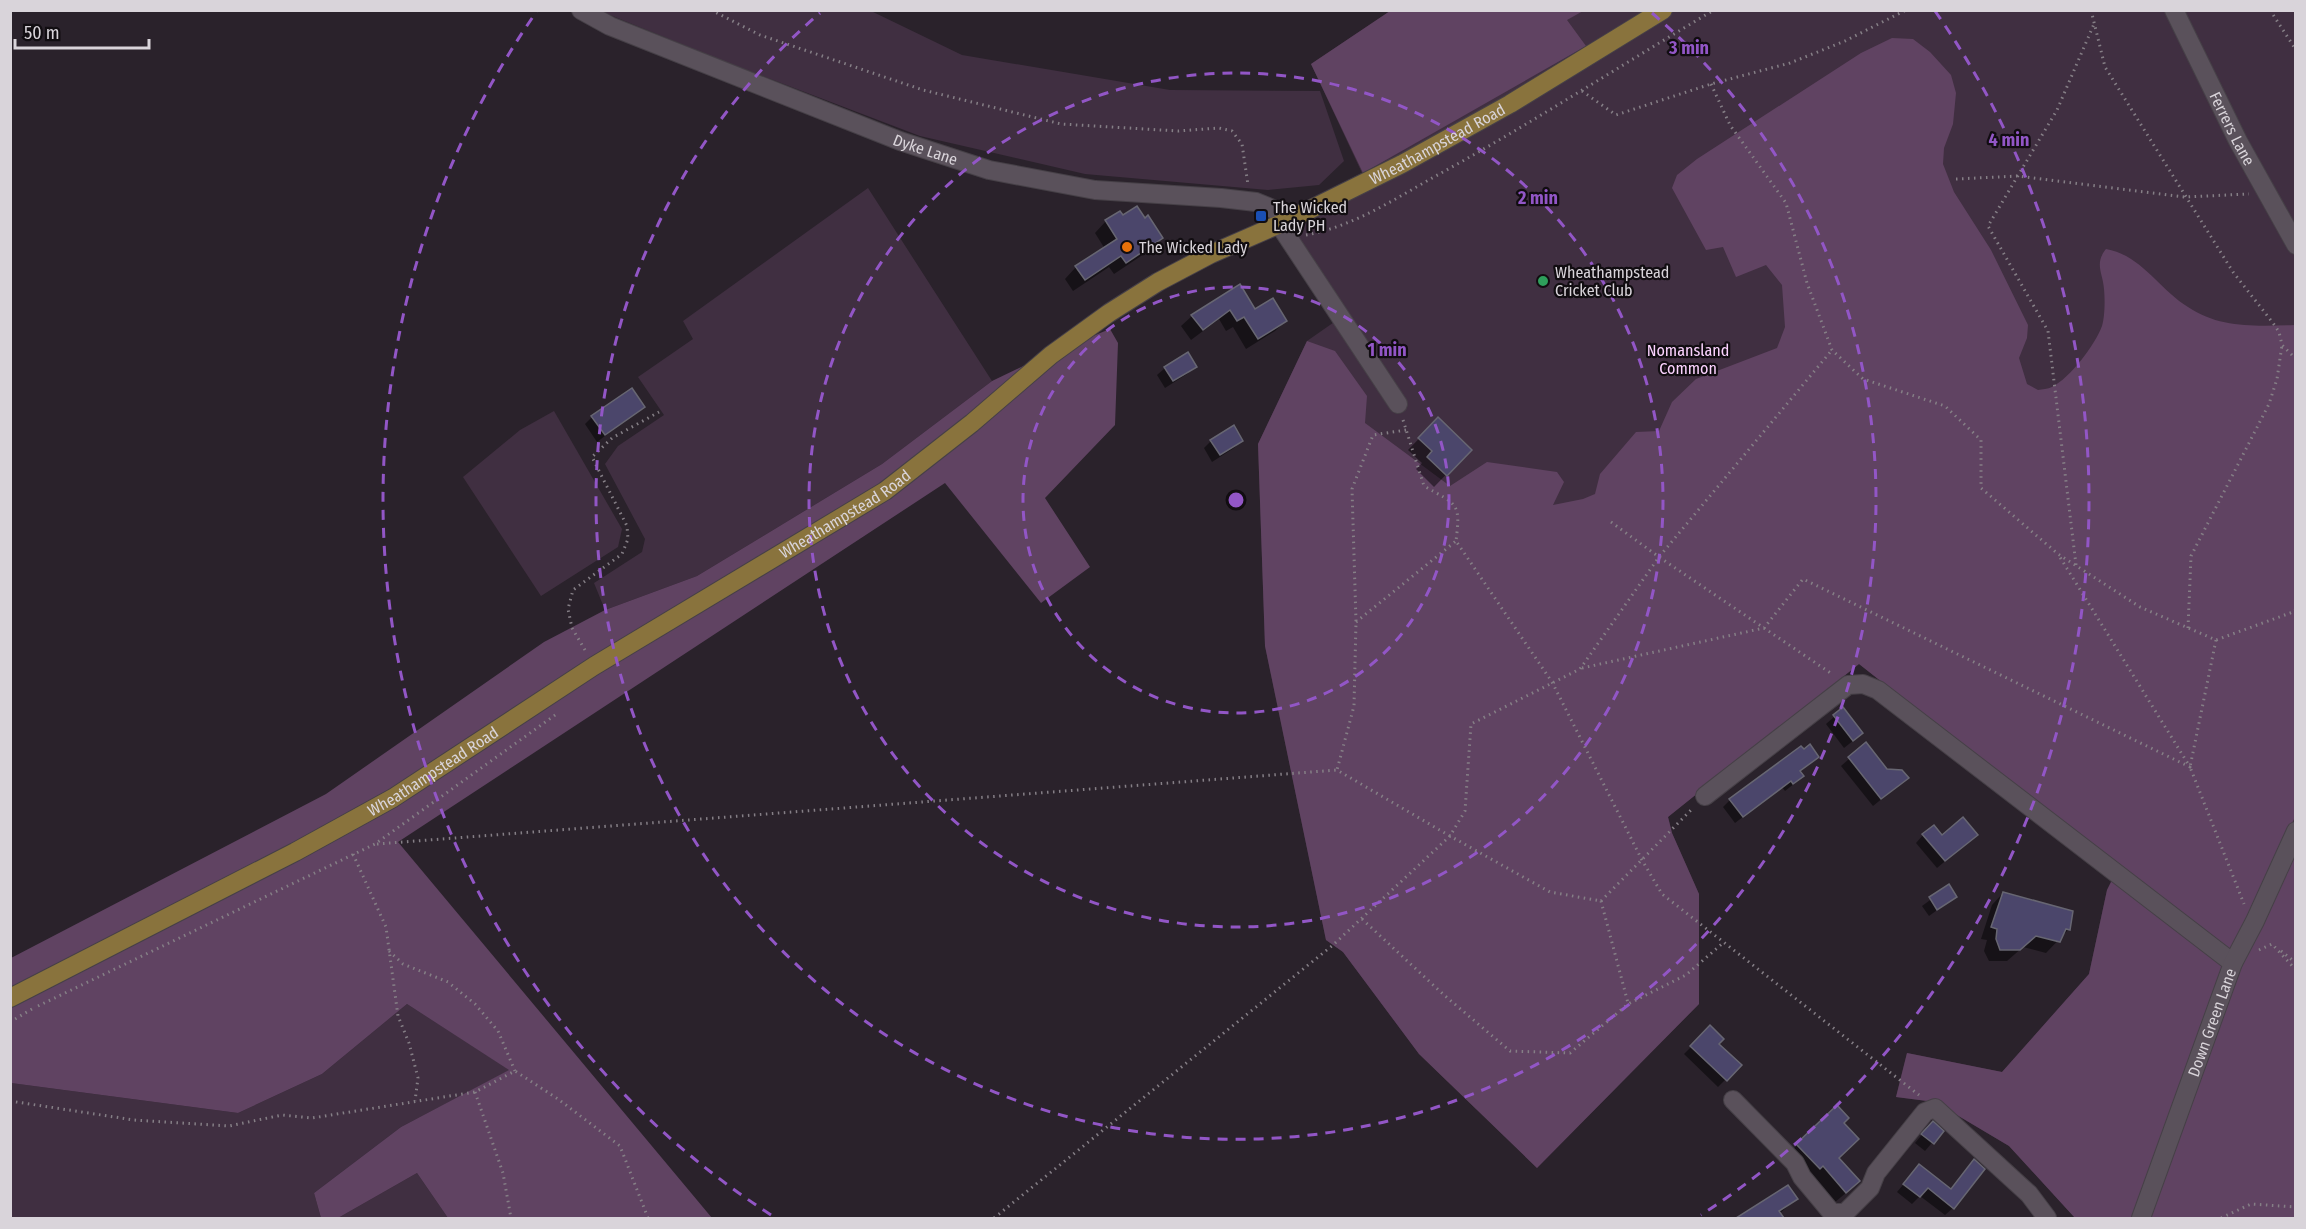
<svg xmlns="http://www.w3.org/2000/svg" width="2306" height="1229" viewBox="0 0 2306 1229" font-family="'Fira Sans Condensed',sans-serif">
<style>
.green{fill:#402f41}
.forest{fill:#604362}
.shadow{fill:#0007}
.building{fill:#4b466b;stroke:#676672;stroke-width:1.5}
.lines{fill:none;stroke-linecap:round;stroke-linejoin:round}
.minor-casing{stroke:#464047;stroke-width:20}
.major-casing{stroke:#464047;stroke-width:20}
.path{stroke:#857f86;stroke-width:3;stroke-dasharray:1.5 4.5;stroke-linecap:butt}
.minor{stroke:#5a515b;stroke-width:18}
.major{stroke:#89733d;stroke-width:18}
.ring{fill:none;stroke:#9256c6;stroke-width:3;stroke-dasharray:10 8}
.transit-dot{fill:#1a4fb4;stroke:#110d11;stroke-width:2}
.food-dot{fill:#e8710a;stroke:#110d11;stroke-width:2}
.leisure-dot{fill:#2e9e5b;stroke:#110d11;stroke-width:2}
.labels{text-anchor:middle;stroke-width:4.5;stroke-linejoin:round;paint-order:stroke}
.street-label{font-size:16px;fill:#d9d4da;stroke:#110d11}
.poi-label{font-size:16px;fill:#d9d4da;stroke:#110d11;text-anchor:start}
.park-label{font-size:16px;fill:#fcd3ff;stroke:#110d11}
.centre{fill:#9256c6;stroke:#110d11;stroke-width:3}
.ring-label{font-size:18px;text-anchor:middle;font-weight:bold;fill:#9256c6;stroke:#110d11;stroke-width:4.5;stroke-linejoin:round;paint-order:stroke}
</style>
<rect width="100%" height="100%" fill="#2a222b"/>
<!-- green -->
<g class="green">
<path d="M600 11H871L962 55 1170 90 1320 91 1344 161 1319 185 1268 190 1085 174 920 136 721 60Z"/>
<path d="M1390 11H2295V1218H2075L2009 1146 1935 1102 1896 1097 1907 1053 2002 1072 2089 974 2107 890 2118 868 1859 664 1668 817 1672 833 1699 894V1004L1537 1168 1419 1054 1343 952 1326 940 1265 646 1258 444 1307 341 1340 318 1271 219 1362 173 1311 64Z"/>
<path d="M868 188 992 381 882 464 697 576 605 610 594 583 642 552 645 539 605 464 618 446 664 415 638 377 693 339 683 321Z"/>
<path d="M554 411 622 529 618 547 541 596 463 477 520 430Z"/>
<path d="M407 1004 510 1070 401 1127 314 1193 321 1218H11V1083L238 1113 322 1074Z"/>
<path d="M417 1173 448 1218H338Z"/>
</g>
<!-- forest -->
<g class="forest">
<path d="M1390 11H1583L1567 20 1586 46 1363 173 1311 64Z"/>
<path d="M1892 38 1913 39 1930 52 1951 75 1956 93 1953 124 1944 148 1943 164 1954 192 1991 250 2028 325 2027 338 2019 358 2027 384 2038 390C2042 389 2048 389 2052 387 2070 378 2095 345 2102 326 2105 316 2105 299 2104 289 2103 273 2094 264 2106 249 2141 255 2159 289 2188 307 2220 329 2259 326 2295 325V817L2213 991 2132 1218H2075L2009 1146 1935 1102 1896 1097 1907 1053 2002 1072 2089 974 2107 890 2118 868 1859 664 1668 817 1672 833 1699 894V1004L1537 1168 1419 1054 1343 952 1326 940 1265 646 1258 444 1307 341 1335 351 1367 396 1365 423 1450 486 1487 462 1557 472 1564 482 1553 505 1583 499 1595 494 1600 474 1636 432 1659 431 1672 402 1696 379 1777 348 1785 327 1782 285 1766 265 1736 277 1723 247 1706 250 1672 188 1677 175 1697 159 1861 53Z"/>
<path d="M1110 329 1118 343 1115 425 1045 498 1090 567 1041 603 945 483 398 842 712 1218H448L417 1173 338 1218H321L314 1193 401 1127 509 1070 407 1004 322 1074 238 1113 11 1083V958L326 794 544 642 605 610 697 576 882 464 992 381 1044 356Z"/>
<path d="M2295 848V1218H2147L2255 928Z"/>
</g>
<!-- shadow -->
<g class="shadow">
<path d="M1123 217 1162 238 1150 250 1114 274 1109 267 1073 291 1065 279 1076 267 1105 249 1095 233 1106 221Z"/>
<path d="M1240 286 1255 311 1285 321 1275 331 1246 349 1233 327 1226 331 1219 319 1191 340 1181 326 1192 316Z"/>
<path d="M1195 366 1187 374 1165 388 1157 375 1165 368Z"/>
<path d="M643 407 597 442 585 424 592 417Z"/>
<path d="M1438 419 1470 450 1434 487 1416 469 1422 463 1408 450Z"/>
<path d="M1211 441H1241L1234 448 1212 462 1204 448Z"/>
<path d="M1843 709 1854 740 1844 748 1826 724Z"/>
<path d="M1866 744 1899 785 1873 806 1841 766Z"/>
<path d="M1818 757 1799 772 1802 776 1795 783 1785 791 1782 787 1735 823 1723 807 1730 800Z"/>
<path d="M1923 835 1942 837 1968 842 1937 868 1916 843Z"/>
<path d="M1948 887 1955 897 1929 916 1922 906Z"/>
<path d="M2003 893 2071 912 2068 930 2046 953 2023 947 2007 961H1989L1984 951 1987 940 1981 939 1992 905Z"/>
<path d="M1710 1028 1717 1044 1740 1065 1718 1087 1684 1054Z"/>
<path d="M1842 1123 1837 1158 1847 1192 1834 1203 1787 1156 1797 1145Z"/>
<path d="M1925 1131H1942L1925 1151 1915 1143Z"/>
<path d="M1974 1161 1953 1208 1945 1215 1920 1196 1912 1204 1897 1192 1919 1166 1950 1190Z"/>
<path d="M1796 1199 1779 1214 1782 1218H1742L1747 1213Z"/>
</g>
<!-- building -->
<g class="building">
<path d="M1137 206 1145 218 1148 215 1163 238 1126 263 1121 256 1085 280 1075 266 1117 239 1105 220 1120 211 1123 215Z"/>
<path d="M1240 284 1255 309 1273 298 1287 321 1258 339 1244 317 1237 321 1230 310 1203 330 1191 315Z"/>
<path d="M1188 352 1197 367 1173 381 1164 367Z"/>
<path d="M632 388 645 407 605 435 591 416Z"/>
<path d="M1438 417 1472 450 1447 476 1427 457 1432 451 1418 438Z"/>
<path d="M1234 425 1243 441 1220 455 1210 440Z"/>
<path d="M1843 707 1863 733 1853 741 1833 715Z"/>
<path d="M1866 742 1887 769 1902 770 1909 778 1881 799 1848 757Z"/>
<path d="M1810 744 1819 757 1800 771 1804 776 1793 784 1791 781 1743 817 1729 799 1801 746 1804 749Z"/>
<path d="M1963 817 1978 835 1945 861 1922 834 1934 825 1942 835Z"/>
<path d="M1949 884 1957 897 1937 910 1929 897Z"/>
<path d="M2003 892 2073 911 2070 930 2066 929 2060 942 2036 936 2020 950H2000L1996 939 1997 929 1991 927Z"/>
<path d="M1710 1025 1724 1039 1719 1044 1742 1065 1727 1081 1690 1046Z"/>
<path d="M1837 1105 1849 1118 1844 1123 1859 1139 1839 1158 1860 1181 1846 1193 1823 1166 1820 1169 1796 1144Z"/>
<path d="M1933 1121 1944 1131 1934 1144 1921 1134Z"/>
<path d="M1974 1159 1985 1169 1954 1209 1928 1188 1920 1197 1903 1184 1919 1164 1951 1189Z"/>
<path d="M1788 1185 1798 1199 1779 1211 1784 1218H1736Z"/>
</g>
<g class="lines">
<defs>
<g id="minor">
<path id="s1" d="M581 10 610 26 900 141 989 170 1095 190 1221 198 1256 202 1273 209 1289 220"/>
<path id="s2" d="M2174 10 2238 141 2296 245"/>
<path d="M1279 224 1398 404"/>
<path d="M1705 796 1848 685 1863 684 1878 690 2233 963"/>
<path d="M1733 1100 1795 1163 1802 1177 1832 1213H1845L1870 1188 1876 1173 1925 1112 1935 1108 2029 1194 2047 1218"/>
<path id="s3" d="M2141 1218 2233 963 2255 921 2296 831"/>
</g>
<g id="major">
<path id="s4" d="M10 998 295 852 393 798 594 666 885 491 972 423 1051 355 1109 313 1158 282 1211 254 1289 220 1402 164 1510 104 1663 10"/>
</g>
</defs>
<!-- minor casing -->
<use href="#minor" class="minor-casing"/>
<!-- major casing -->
<use href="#major" class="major-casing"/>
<!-- path -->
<g class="path">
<path d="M711 10 760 35 923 90 1061 124 1178 131 1219 128 1232 131 1242 144 1248 185"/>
<path d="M2091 10 2105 67 2233 272 2273 323 2279 332 2282 345 2296 359"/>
<path d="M2270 10 2296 50"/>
<path d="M1711 84 1730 125 1786 203 1807 283 1832 350 1863 379 1945 406 1981 440V488L2058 554 2140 607 2216 640 2293 612 2296 609"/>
<path d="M1582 91 1616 115 1711 84 1790 63 1845 41 1906 10"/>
<path d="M1956 179 2018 176 2185 197 2249 194"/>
<path d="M1306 235C1356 226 1399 196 1443 172 1535 121 1623 64 1714 10"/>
<path d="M1403 420 1424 486C1457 505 1461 502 1456 541L1552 682 1642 860 1662 894 1919 1095"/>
<path d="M1406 430 1373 435 1352 489 1356 622 1354 706 1337 770 1450 836 1465 811 1471 724 1580 669 1659 557 1832 350"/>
<path d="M1611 522 1659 557 1832 674"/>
<path d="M2076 565 2048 331 1988 226 2057 110 2094 24"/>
<path d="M1356 622 1456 541"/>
<path d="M2188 628 2191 556 2269 404 2277 379 2282 345"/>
<path d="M2216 640 2190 767 2244 904"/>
<path d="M585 650 572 628 568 609 573 590 622 554 628 539 627 526 592 457 612 438 659 412"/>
<path d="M1582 668 1764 628 1803 579 2190 767 2058 554"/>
<path d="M377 844 1337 770"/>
<path d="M353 854 386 927 398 1016 409 1043 418 1078 415 1101"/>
<path d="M1601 901 1693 808"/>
<path d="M1601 901 1628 1003"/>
<path d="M1362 919 1444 995 1510 1051 1570 1053 1628 1004 1686 975 1723 943"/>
<path d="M2259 950 2272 944 2296 970"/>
<path d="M389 951 403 964 448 982 475 1004 498 1031 515 1071"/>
<path d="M2281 951 2296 963"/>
<path d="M38 1006 375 844 558 713"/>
<path d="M10 1022 32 1009"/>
<path d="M475 1092 503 1173 511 1218"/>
<path d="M10 1101 134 1120 229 1126 282 1115 312 1118 475 1092 515 1071 558 1099 620 1146 648 1218"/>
<path d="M994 1218 1333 945 1450 836 1550 892 1601 901"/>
<path d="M2221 1218 2251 1204 2296 1207"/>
</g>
<!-- minor -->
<use href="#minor" class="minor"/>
<!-- major -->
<use href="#major" class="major"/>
</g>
<!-- distance rings -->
<g class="ring">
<circle cx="1236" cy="500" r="213"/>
<circle cx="1236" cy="500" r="427"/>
<path d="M1652 13A640 640 0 1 1 820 13"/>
<path d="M771 1215A853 853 0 0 1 537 11M1935 11A853 853 0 0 1 1701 1215"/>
</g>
<!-- markers -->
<rect class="transit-dot" x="1255" y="210" width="12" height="12" rx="3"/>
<circle class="food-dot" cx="1127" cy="247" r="6"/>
<circle class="leisure-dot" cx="1543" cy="281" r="6"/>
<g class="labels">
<!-- street labels -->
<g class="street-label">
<text dy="6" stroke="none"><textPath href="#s2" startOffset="132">Ferrers Lane</textPath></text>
<text dy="6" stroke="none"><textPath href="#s4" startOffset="1668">Wheathampstead Road</textPath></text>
<text dy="6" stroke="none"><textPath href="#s1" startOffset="372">Dyke Lane</textPath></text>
<text dy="6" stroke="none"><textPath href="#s4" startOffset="966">Wheathampstead Road</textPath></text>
<text dy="6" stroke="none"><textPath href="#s4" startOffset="480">Wheathampstead Road</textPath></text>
<text dy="6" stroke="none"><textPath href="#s3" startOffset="208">Down Green Lane</textPath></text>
</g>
<!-- poi labels -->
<g class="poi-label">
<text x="1273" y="213">The Wicked<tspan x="1273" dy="18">Lady PH</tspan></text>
<text x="1139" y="253">The Wicked Lady</text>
<text x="1555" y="278">Wheathampstead<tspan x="1555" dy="18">Cricket Club</tspan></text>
</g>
<!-- park labels -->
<g class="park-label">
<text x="1688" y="356">Nomansland<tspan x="1688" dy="18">Common</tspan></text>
</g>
</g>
<circle cx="1236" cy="500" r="9" class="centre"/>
<g class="ring-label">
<text x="1689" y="54">3 min</text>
<text x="2009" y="146">4 min</text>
<text x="1538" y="204">2 min</text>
<text x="1387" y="356">1 min</text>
</g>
<!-- border -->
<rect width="2306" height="1229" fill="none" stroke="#d9d4da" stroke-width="24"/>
<!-- scale -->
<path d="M15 39v9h134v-9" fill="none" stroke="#d9d4da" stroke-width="3"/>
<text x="24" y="39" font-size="18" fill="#d9d4da" stroke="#110d11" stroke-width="4.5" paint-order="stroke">50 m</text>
</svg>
